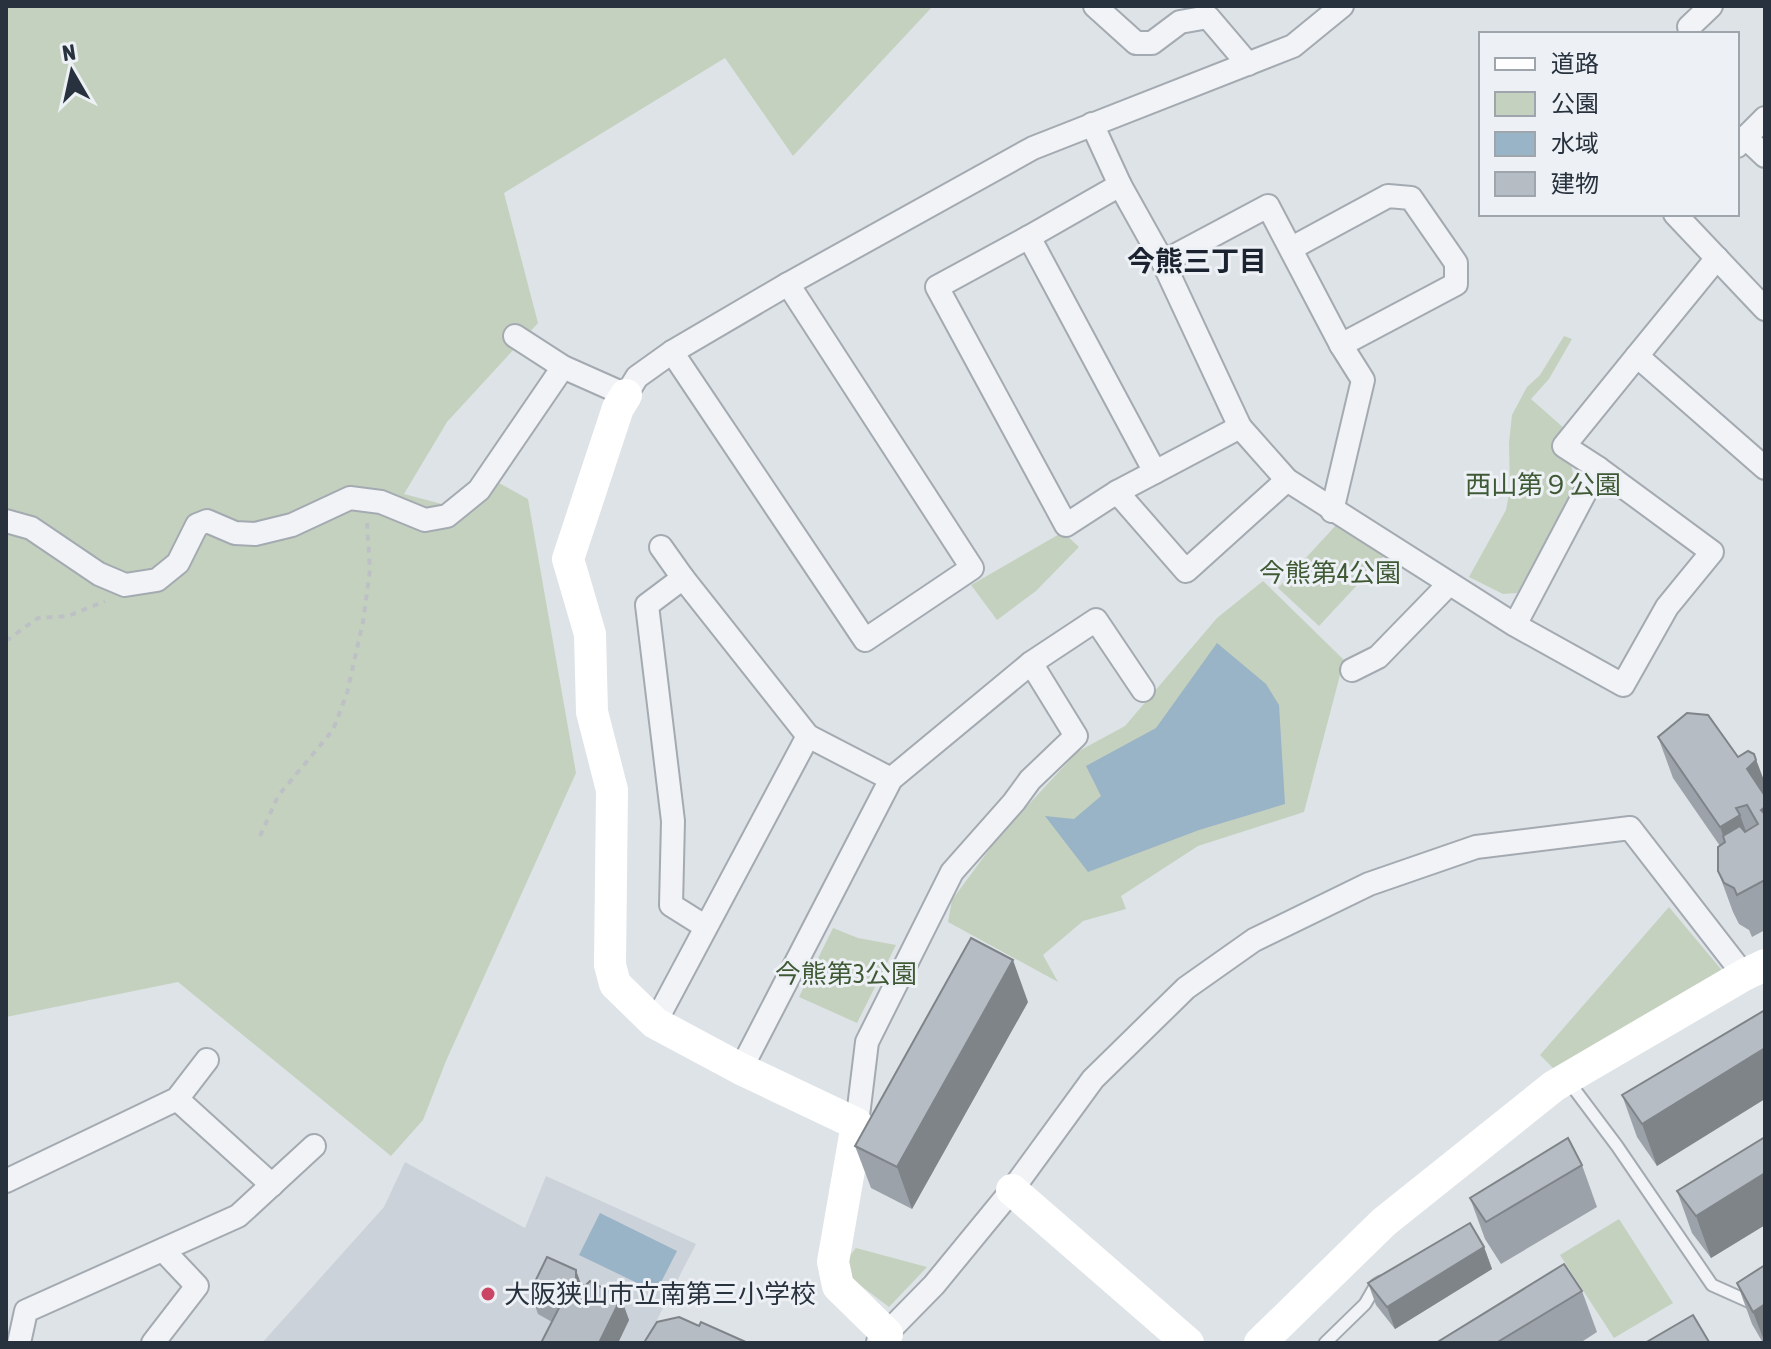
<svg xmlns="http://www.w3.org/2000/svg" width="1771" height="1349" viewBox="0 0 1771 1349" font-family="'Asap Condensed','Noto Sans JP',sans-serif">
<style>
.built{fill:#ccd2d9}
.green{fill:#c5d1bf}
.water{fill:#99b3c7}
.lines{fill:none;stroke-linecap:round;stroke-linejoin:round}
.lane-casing{stroke:#a4aab1;stroke-width:15}
.street-casing{stroke:#a4aab1;stroke-width:26}
.path{stroke:#bdc1c6;stroke-width:4;stroke-dasharray:6 6;stroke-linecap:butt}
.lane{stroke:#f1f3f6;stroke-width:11}
.street{stroke:#f1f3f6;stroke-width:22}
.secondary{stroke:#fff;stroke-width:32}
.wall{fill:#9ca2a9}
.shaded-wall{fill:#7f8489}
.building{fill:#b5bcc4;stroke:#7f8489;stroke-width:2}
.poi-dot{fill:#cb4564;stroke:#edf1f5;stroke-width:3}
.labels{text-anchor:middle;stroke-width:6;stroke-linejoin:round;paint-order:stroke}
.park-label{font-size:26px;fill:#3f5935;stroke:#edf1f5}
.poi-label{font-size:26px;fill:#28323e;stroke:#edf1f5;text-anchor:start}
.neighbourhood-label{font-size:28px;font-weight:bold;fill:#1a232f;stroke:#edf1f5}
</style>
<rect width="100%" height="100%" fill="#dee3e7"/>
<!-- built -->
<path class="built" d="M405 1162 525 1228 546 1176 696 1244 645 1343H262L384 1207Z"/>
<!-- green -->
<g class="green">
<path d="M6 6H933L793 156 725 58 504 193 538 323 447 422 404 494 442 504 490 478 528 499 576 773 446 1061 423 1120 391 1156 178 982 6 1017Z"/>
<path d="M1564 336 1572 339 1549 379 1531 399 1565 429 1576 492 1517 593 1503 594 1469 577 1506 510 1510 489 1509 443 1512 415 1527 387 1540 375Z"/>
<path d="M1339 522 1387 553 1319 626 1278 588Z"/>
<path d="M1063 532 1079 547 1036 591 997 620 971 585Z"/>
<path d="M1263 581 1344 660 1304 812 1198 846 1121 896 1126 909 1083 921 1043 955 1058 982 948 922 952 900 997 839 1077 752 1125 726 1217 618Z"/>
<path d="M1669 907 1725 974 1555 1070 1540 1055Z"/>
<path d="M833 928 858 938 896 945 857 1023 799 997Z"/>
<path d="M1619 1219 1673 1303 1614 1338 1560 1255Z"/>
<path d="M856 1248 927 1267 889 1307 852 1279 846 1260Z"/>
</g>
<!-- water -->
<g class="water">
<path d="M1217 643 1266 684 1279 705 1285 804 1199 830 1088 872 1045 816 1074 819 1101 796 1086 766 1156 728Z"/>
<path d="M600 1213 677 1251 656 1292 579 1255Z"/>
</g>
<g class="lines">
<defs>
<g id="lane">
<path d="M1569 1082 1617 1146 1712 1285 1750 1302 1765 1293"/>
<path d="M1325 1343 1365 1304 1376 1285 1381 1282"/>
</g>
<g id="street">
<path d="M1095 6 1136 43H1152L1180 22 1208 17 1248 64"/>
<path d="M1689 27 1711 6"/>
<path d="M1092 124 1120 185 1163 262 1240 427 1287 480 1515 625 1623 685 1667 607 1712 552 1598 468 1515 625"/>
<path d="M1745 137 1765 156"/>
<path d="M1737 146 1765 118"/>
<path d="M1120 185 1029 237 1155 472 1240 427"/>
<path d="M1675 214 1765 309"/>
<path d="M1029 237 937 287 1066 525 1117 492 1155 472"/>
<path d="M1292 248 1388 196 1411 198 1456 263V284L1341 345"/>
<path d="M1163 262 1268 206 1341 345 1363 380 1332 511"/>
<path d="M515 336 563 367 626 395 637 377 672 352 788 284 1033 148 1293 46 1342 6"/>
<path d="M672 352 865 640 972 568 788 284"/>
<path d="M1637 356 1717 258"/>
<path d="M1598 468 1564 446 1637 356 1765 468"/>
<path d="M1117 492 1186 571 1287 480"/>
<path d="M6 521 31 528 99 574 125 585 157 580 178 563 197 525 207 521 235 533 255 534 292 525 350 498 381 502 425 520 447 516 479 490 563 367"/>
<path d="M661 547 683 578"/>
<path d="M1352 670 1378 657 1449 584"/>
<path d="M808 736 891 779"/>
<path d="M655 1023 808 736 683 578 647 605 673 821 671 905 706 927"/>
<path d="M741 1069 891 779 1031 663"/>
<path d="M177 1099 272 1185"/>
<path d="M857 1124 867 1042 952 872 1014 802 1030 780 1076 736 1031 663 1096 620 1143 690"/>
<path d="M6 1181 177 1099 207 1060"/>
<path d="M878 1342 934 1285 1012 1190 1093 1079 1186 988 1254 940 1369 884 1476 847 1630 828 1744 975"/>
<path d="M19 1343 26 1311 238 1216 314 1146"/>
<path d="M153 1343 197 1286 163 1250"/>
</g>
</defs>
<!-- lane casing -->
<use href="#lane" class="lane-casing"/>
<!-- street casing -->
<use href="#street" class="street-casing"/>
<!-- path -->
<g class="path">
<path d="M6 641 38 618 68 616 105 601"/>
<path d="M260 836 278 796 333 730 347 693 363 622 370 570 367 523"/>
</g>
<!-- lane -->
<use href="#lane" class="lane"/>
<!-- street -->
<use href="#street" class="street"/>
<!-- secondary -->
<g class="secondary">
<path d="M626 395 618 408 568 559 590 634 592 712 612 790 610 965 615 984 655 1023 741 1069 857 1124 833 1262 838 1286 887 1334"/>
<path d="M1012 1190 1188 1343"/>
<path d="M1260 1343 1384 1222 1554 1086 1744 975 1765 965"/>
</g>
</g>
<!-- wall -->
<g class="wall">
<path d="M1658 737 1765 783V930L1752 937 1749 930 1739 924 1733 912 1718 871 1720 846 1673 778Z"/>
<path d="M1028 1002 912 1209 871 1188 855 1146Z"/>
<path d="M1765 1010 1657 1166 1637 1137 1622 1095Z"/>
<path d="M1765 1137V1225L1711 1258 1692 1233 1677 1191Z"/>
<path d="M1582 1165 1597 1207 1501 1264 1485 1239 1470 1198Z"/>
<path d="M1484 1247 1492 1269 1395 1329 1376 1305 1368 1283Z"/>
<path d="M1765 1265V1343H1763L1752 1324 1737 1283Z"/>
<path d="M582 1285 621 1298 629 1320 618 1343H541L552 1322 538 1314 530 1292Z"/>
<path d="M1582 1291 1597 1332 1580 1343H1436Z"/>
</g>
<!-- shaded-wall -->
<g class="shaded-wall">
<path d="M1754 754 1765 783V820L1747 769Z"/>
<path d="M1740 815 1755 856 1735 869 1720 827Z"/>
<path d="M1013 960 1028 1002 912 1209 897 1167Z"/>
<path d="M1765 1048V1099L1657 1166 1642 1124Z"/>
<path d="M1765 1173V1225L1711 1258 1696 1216Z"/>
<path d="M1484 1247 1492 1269 1395 1329 1387 1307Z"/>
<path d="M576 1270 584 1292 576 1282Z"/>
<path d="M621 1298 629 1320 618 1343H599Z"/>
<path d="M1765 1304V1343L1753 1312Z"/>
</g>
<!-- building -->
<g class="building">
<path d="M1687 713 1708 715 1738 757 1748 751 1754 754 1756 760 1747 769 1765 796V807L1761 810 1765 814V880L1737 895 1734 888 1724 883 1718 871V847L1725 842 1723 836 1740 826 1745 832 1758 824 1747 805 1736 808 1740 815 1720 827 1658 737Z"/>
<path d="M971 938 1013 960 897 1167 855 1146Z"/>
<path d="M1765 1010V1048L1642 1124 1622 1095Z"/>
<path d="M1765 1137V1173L1696 1216 1677 1191Z"/>
<path d="M1568 1138 1582 1165 1486 1222 1470 1198Z"/>
<path d="M1470 1223 1484 1247 1387 1307 1368 1283Z"/>
<path d="M547 1257 576 1270V1282L585 1286 590 1281 621 1298 599 1343H541L559 1308 530 1292Z"/>
<path d="M1564 1264 1582 1291 1496 1343H1436Z"/>
<path d="M1765 1265V1304L1753 1312 1737 1283Z"/>
<path d="M1693 1315 1709 1342 1706 1343H1645Z"/>
<path d="M679 1317 699 1326 701 1322 748 1343H646L645 1341 657 1322Z"/>
</g>
<!-- markers -->
<circle class="poi-dot" cx="488" cy="1294" r="8"/>
<g class="labels">
<!-- park labels -->
<g class="park-label">
<text x="1543" y="494">西山第９公園</text>
<text x="1330" y="582">今熊第4公園</text>
<text x="846" y="983">今熊第3公園</text>
</g>
<!-- poi labels -->
<g class="poi-label">
<text x="504" y="1303">大阪狭山市立南第三小学校</text>
</g>
<!-- neighbourhood labels -->
<g class="neighbourhood-label">
<text x="1197" y="271">今熊三丁目</text>
</g>
</g>
<!-- border -->
<rect width="1771" height="1349" fill="none" stroke="#28323e" stroke-width="16"/>
<!-- legend -->
<rect x="1479" y="32" width="260" height="184" fill="#edf1f5" stroke="#9ea5ac" stroke-width="2"/>
<rect x="1495" y="58" width="40" height="12" fill="#ffffff" stroke="#9ea5ac" stroke-width="2"/>
<text x="1551" y="72" font-size="24" fill="#28323e">道路</text>
<rect x="1495" y="92" width="40" height="24" fill="#c5d1bf" stroke="#9ea5ac" stroke-width="2"/>
<text x="1551" y="112" font-size="24" fill="#28323e">公園</text>
<rect x="1495" y="132" width="40" height="24" fill="#99b3c7" stroke="#9ea5ac" stroke-width="2"/>
<text x="1551" y="152" font-size="24" fill="#28323e">水域</text>
<rect x="1495" y="172" width="40" height="24" fill="#b5bcc4" stroke="#9ea5ac" stroke-width="2"/>
<text x="1551" y="192" font-size="24" fill="#28323e">建物</text>
<!-- north arrow -->
<g transform="translate(72 72) rotate(351)" stroke="#edf1f5" stroke-width="6" paint-order="stroke">
<path d="M0-6L14 30L0 20L-14 30Z" fill="#28323e"/>
<text y="-12" font-size="22" font-weight="bold" text-anchor="middle" fill="#28323e">N</text>
</g>
</svg>
